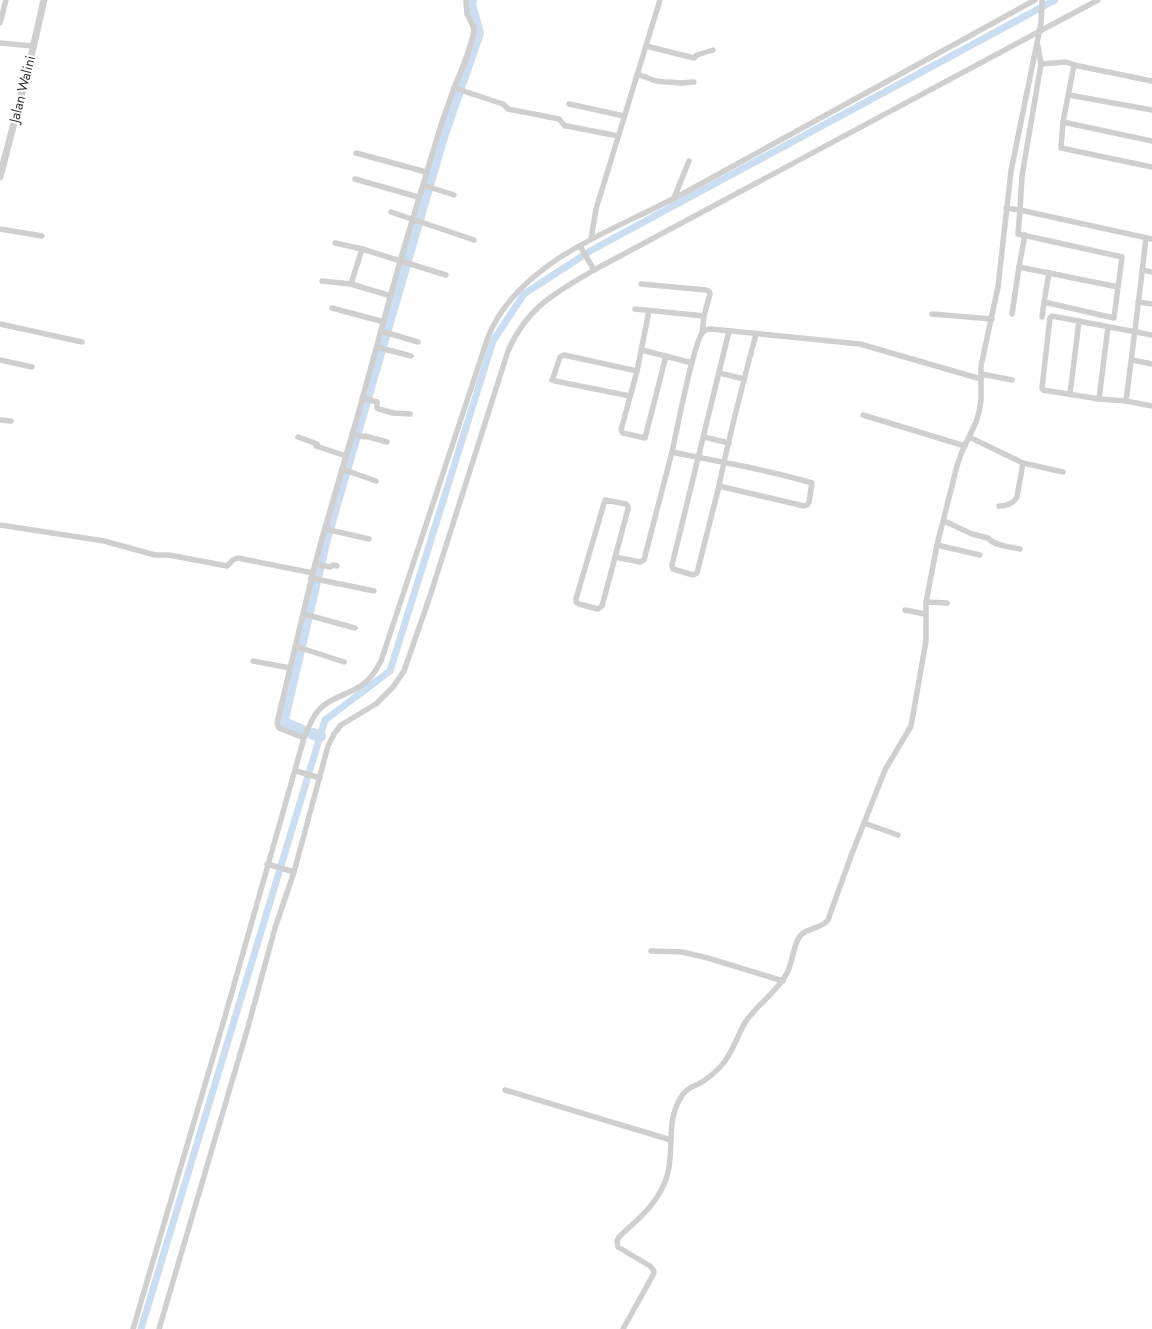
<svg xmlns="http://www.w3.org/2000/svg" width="1152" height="1329" viewBox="0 0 1152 1329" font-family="Jost,sans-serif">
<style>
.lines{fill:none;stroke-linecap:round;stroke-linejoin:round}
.canal{stroke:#cbddf0;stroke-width:7}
.river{stroke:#cbddf0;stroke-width:12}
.minor{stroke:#cfcfcf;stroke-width:5.5}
.tertiary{stroke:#cfcfcf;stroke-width:7}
.labels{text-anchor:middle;stroke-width:4;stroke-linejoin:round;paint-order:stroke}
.street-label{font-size:14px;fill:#323232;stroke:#fff}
</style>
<rect width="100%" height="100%" fill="#fff"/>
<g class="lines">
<!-- canal -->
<path class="canal" d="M141 1329 325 720 390 671 493 341 524 294 590 251 1055 0"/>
<!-- river -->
<g class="river">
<path d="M301 730 286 724 283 719 325 539 442 137 478 33 470 5 471 0"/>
<path d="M313 734 320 736"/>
</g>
<!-- minor -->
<g class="minor">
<path d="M0 23 6 0"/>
<path d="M0 43 33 46"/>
<path d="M646 46 694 58 697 55 713 50"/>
<path d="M1038 46 1041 64"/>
<path d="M1074 65 1066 62 1041 64 1022 176 1020 210 1152 239"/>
<path d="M637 74 656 81 665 82"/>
<path d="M1152 81 1074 65 1063 122 1061 148 1152 167"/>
<path d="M668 82 681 83 694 82"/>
<path d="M454 88 503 104 508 109 559 119 565 126H567L618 136"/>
<path d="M1069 95 1152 110"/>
<path d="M569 104 624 116"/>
<path d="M1063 122 1152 141"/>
<path d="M356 153 426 172"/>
<path d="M355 179 418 197"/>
<path d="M423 185 454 195"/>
<path d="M674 198 689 161"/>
<path d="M1006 208 1020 210 1018 234 1122 257 1114 318 1044 302 1049 273 1118 287"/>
<path d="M391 212 474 240"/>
<path d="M0 229 42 236"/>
<path d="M1025 235 1019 267 1049 273"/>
<path d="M591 239 596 209 608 170 660 0"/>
<path d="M335 243 362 249 446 275"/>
<path d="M580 246 594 270"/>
<path d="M1142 270 1152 272"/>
<path d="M322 281 351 284 391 296"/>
<path d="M351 284 362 249"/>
<path d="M641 284 706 290 709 291 710 294 704 316 702 333"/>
<path d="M1138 302 1152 304"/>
<path d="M332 308 384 322"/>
<path d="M635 309 704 316"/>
<path d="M649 311 637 371 621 430 623 433 645 438 666 356"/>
<path d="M932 314 992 319"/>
<path d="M1012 314 1019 267"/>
<path d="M1042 317 1044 302"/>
<path d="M0 324 82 342"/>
<path d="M381 331 418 342"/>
<path d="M1152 335 1052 316 1050 318 1042 388 1043 390 1099 399 1126 401 1152 406"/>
<path d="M377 347 411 356"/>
<path d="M642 350 692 363"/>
<path d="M0 360 32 367"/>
<path d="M1132 360 1152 364"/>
<path d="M719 373 744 379"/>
<path d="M981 374 1012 380"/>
<path d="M1070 394 1079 321"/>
<path d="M630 396 555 381 552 380 553 378 560 357 564 355 637 371"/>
<path d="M362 398 377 402V408L379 409 393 413 410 414"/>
<path d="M1099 399 1108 327"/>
<path d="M1126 401C1133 346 1140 292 1146 238"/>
<path d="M863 415 965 446"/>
<path d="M0 420 11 421"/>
<path d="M352 434 364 437 365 436 387 442"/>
<path d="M298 437 317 444 316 446 346 456"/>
<path d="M704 437 729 443"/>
<path d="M969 437 1023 463 1063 472"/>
<path d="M672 452C676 434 694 340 703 332 705 330 708 329 711 329L860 344 981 379"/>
<path d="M342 469 376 481"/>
<path d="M719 486 697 573 693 575 673 569 672 565 729 331"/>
<path d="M605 500 626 504 628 506V509L602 606 598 609 579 604 576 602V599Z"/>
<path d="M999 506C1007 506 1013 504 1017 497L1023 463"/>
<path d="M944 521 972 534 988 538C994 546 1011 547 1020 549"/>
<path d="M0 525 104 541 155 555H169L227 566 233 560 238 558 313 573"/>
<path d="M325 529 369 539"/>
<path d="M937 545 980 555"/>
<path d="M615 557 640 562 644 560 672 452C719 462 766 469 812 483L809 502 807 505 804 506 719 486C729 435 743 384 756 334"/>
<path d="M315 564 330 567 333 565 337 566"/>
<path d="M311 578 374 591"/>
<path d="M926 602 947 603"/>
<path d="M905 610 925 614"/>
<path d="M304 614 355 628"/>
<path d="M295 646 344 662"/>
<path d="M253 661 290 668"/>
<path d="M304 738 279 728 277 723 315 564 356 422 400 261 441 125 454 88 467 57 473 36 474 28 467 14 466 0"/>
<path d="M296 771 320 778"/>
<path d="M864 823 898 835"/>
<path d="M267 864 294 872"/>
<path d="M651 951 682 952 708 958 783 981"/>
<path d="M505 1090 671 1140"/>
<path d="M133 1329 224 1020 304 738C309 727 313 714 323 706 335 696 350 694 362 685 371 679 376 670 381 661L488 337C501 304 529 278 559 258 599 232 644 215 686 192 802 128 919 64 1035 0"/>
<path d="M159 1329 248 1027 275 928 294 872 328 746 334 734 341 725 376 704 393 687 404 671 430 596 508 351C527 307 555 293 594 270L1098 0"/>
<path d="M623 1329 653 1275 654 1271 650 1266 618 1247 617 1241 619 1237C638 1219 659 1203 667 1176 675 1150 665 1123 681 1097 686 1087 697 1086 705 1080 712 1075 720 1068 725 1061 734 1049 738 1034 746 1021 758 1004 777 992 787 973 793 962 793 945 800 936 807 927 822 929 828 920L851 856 885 770 911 726 926 641V602L937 545 957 466 961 454 976 422 979 412 981 400V366L998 287 1011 171 1041 23 1042 0"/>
</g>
<!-- tertiary -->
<path class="tertiary" d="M0 177 30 61 44 0"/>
</g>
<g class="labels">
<!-- street labels -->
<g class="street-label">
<text transform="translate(22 89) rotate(-76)" y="5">Jalan Walini</text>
</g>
</g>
</svg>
